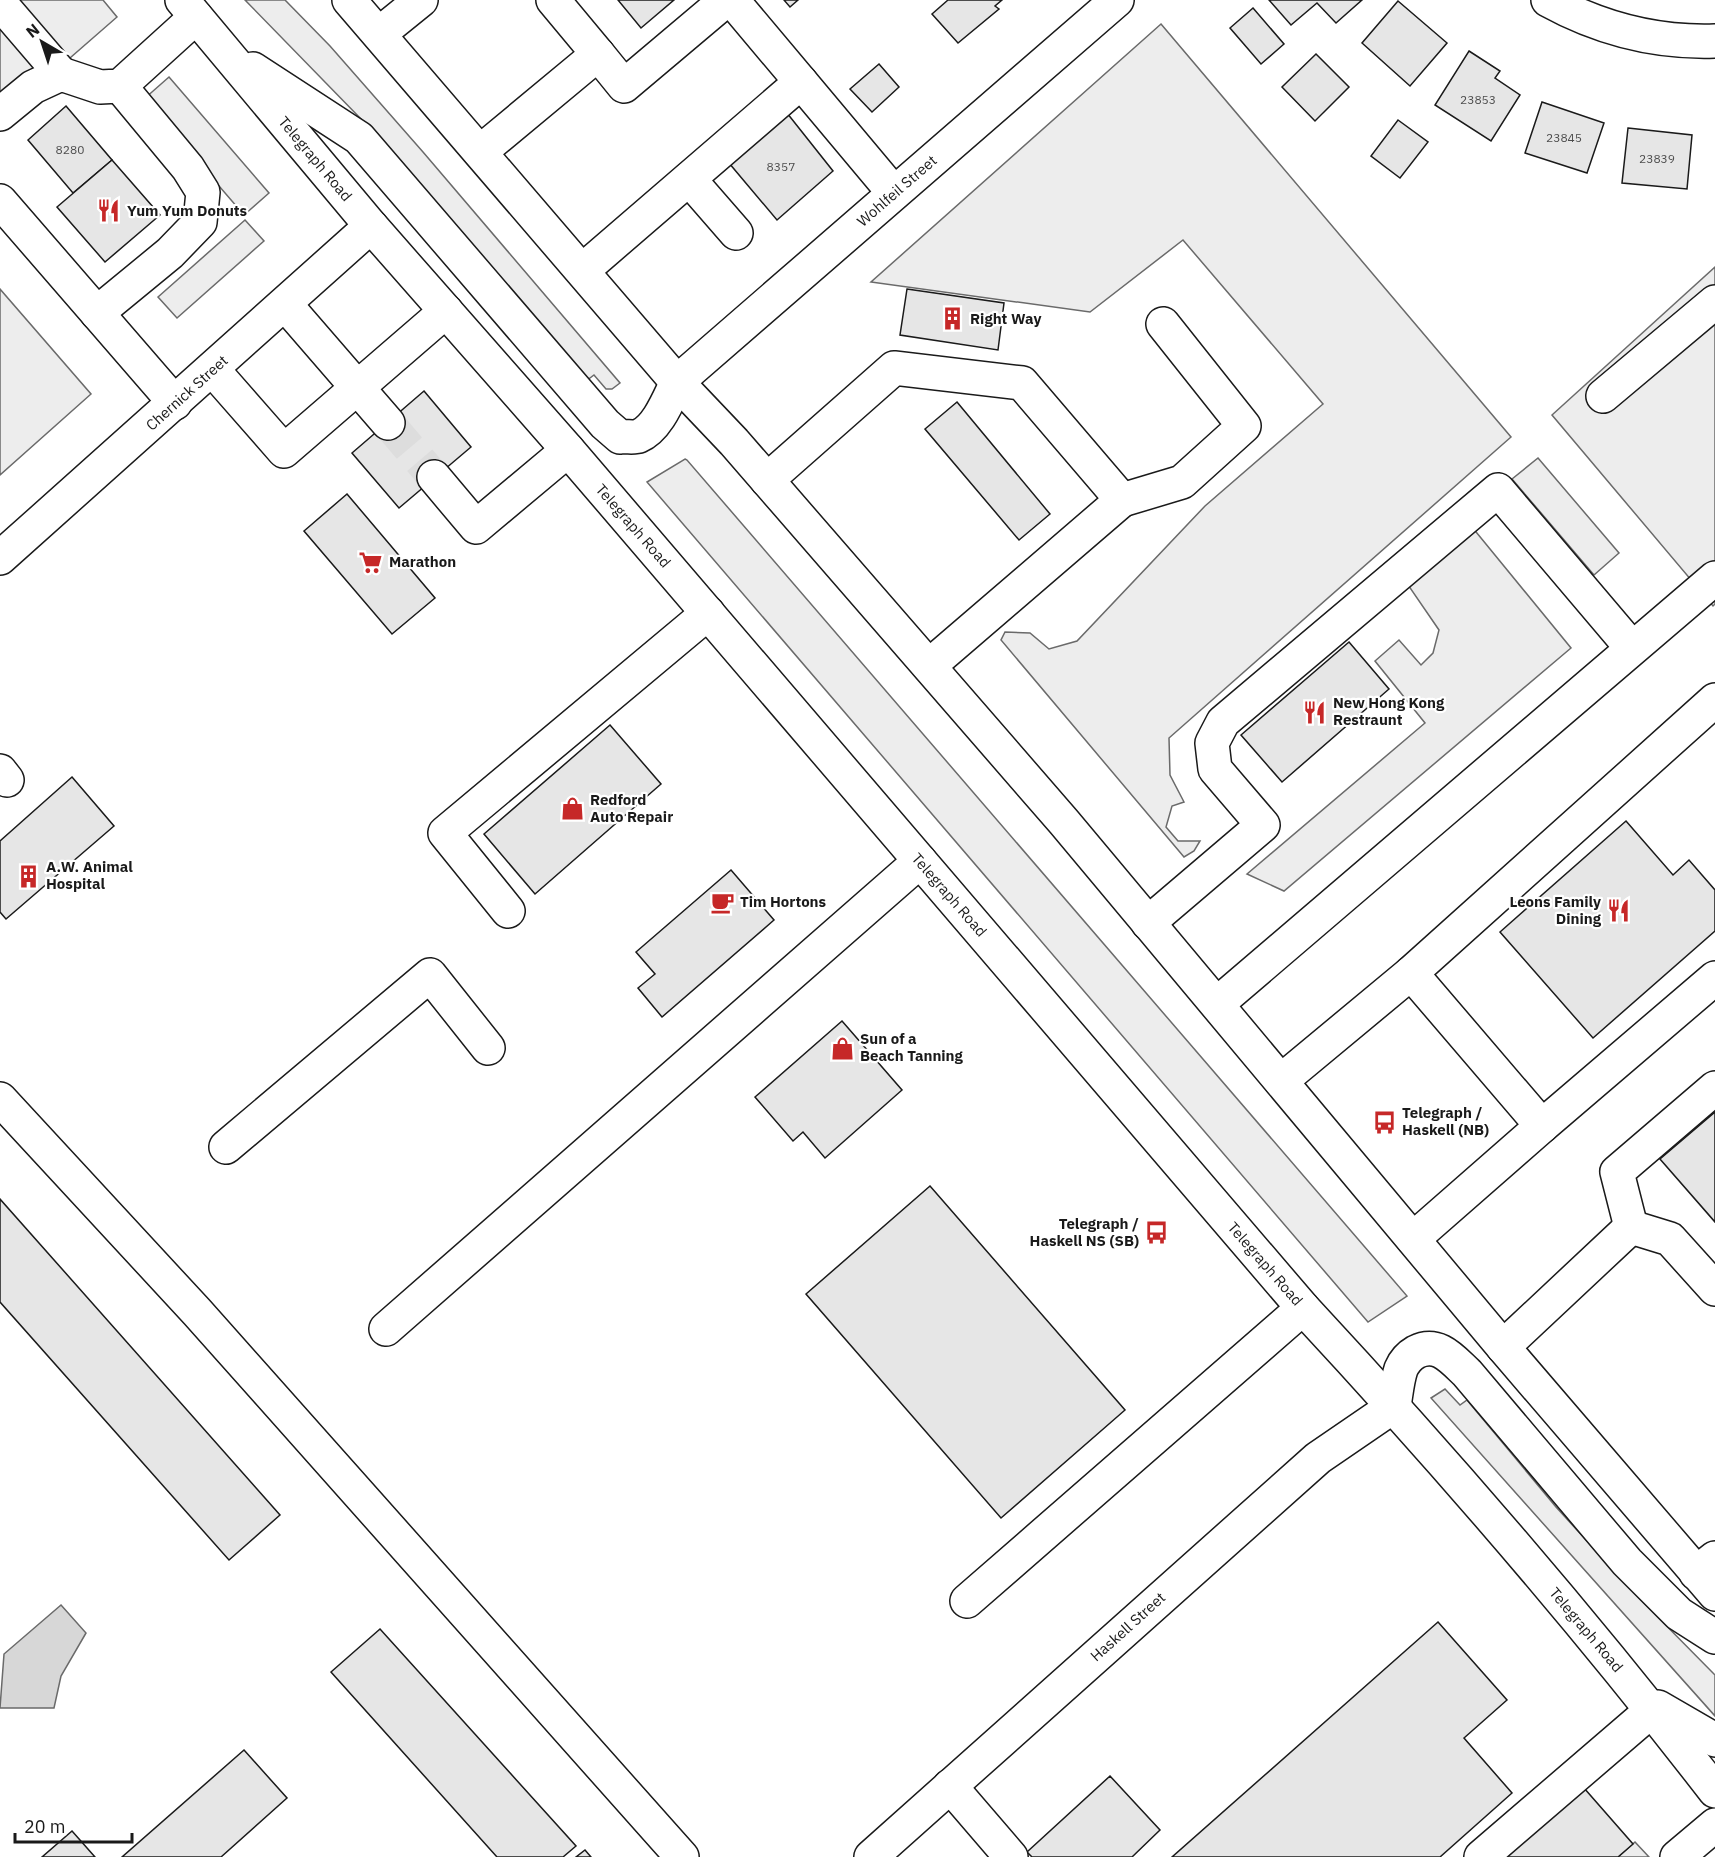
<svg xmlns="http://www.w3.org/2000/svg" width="1715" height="1857" viewBox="0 0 1715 1857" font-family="'IBM Plex Sans',sans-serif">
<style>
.built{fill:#ededed;stroke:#6a6a6a;stroke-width:1.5}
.water{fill:#d7d7d7;stroke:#6a6a6a;stroke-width:1.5}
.building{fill:#e6e6e6;stroke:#1a1a1a;stroke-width:1.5}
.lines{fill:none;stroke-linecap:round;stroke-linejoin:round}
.minor-tunnel{stroke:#ddd;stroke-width:33;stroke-dasharray:33 16;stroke-linecap:butt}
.minor-casing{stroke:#1a1a1a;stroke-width:36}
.major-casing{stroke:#1a1a1a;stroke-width:36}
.minor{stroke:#fff;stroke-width:33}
.major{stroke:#fff;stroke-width:33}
.labels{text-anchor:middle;stroke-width:4.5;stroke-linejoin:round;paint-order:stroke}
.number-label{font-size:12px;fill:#4d4d4d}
.street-label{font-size:15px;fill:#1a1a1a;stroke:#fff}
.poi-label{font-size:15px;font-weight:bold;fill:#1a1a1a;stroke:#fff;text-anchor:start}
</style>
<rect width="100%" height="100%" fill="#fff"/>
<!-- built -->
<g class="built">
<path d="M0 0H103L117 17 0 119Z"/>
<path d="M245 0H285L330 46 423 152 620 383 612 389H606L594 375 586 381 362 120Z"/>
<path d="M1161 24 1511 437 1169 738 1170 775 1184 802 1172 806 1166 827 1178 841H1200L1194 851 1184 857 1001 640 1005 632 1030 633 1049 649 1077 641 1205 506 1323 404 1183 240 1090 312 871 282Z"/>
<path d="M169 77 269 193 244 215 144 99Z"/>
<path d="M245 220 264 241 177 318 158 297Z"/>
<path d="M1715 267V604L1713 606 1552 415Z"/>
<path d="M0 289 91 394 0 475Z"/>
<path d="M1538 458 1619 553 1594 575 1512 479Z"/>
<path d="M685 459 687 460 1407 1296 1368 1322 647 482Z"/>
<path d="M1472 527 1571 648 1284 891 1247 874 1425 723 1375 661 1399 640 1421 665 1433 653 1439 630 1406 582Z"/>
<path d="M1445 1389 1460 1405 1467 1400 1556 1507 1639 1598 1715 1675V1716L1431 1398Z"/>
<path d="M1635 1842 1649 1857H1618Z"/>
</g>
<!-- water -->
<path class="water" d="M61 1605 86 1633 61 1676 54 1708H0L4 1654Z"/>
<!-- building -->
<g class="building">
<path d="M618 0H674L641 28Z"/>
<path d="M784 0H798L790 7Z"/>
<path d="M948 0H1002L995 6 999 9 958 43 932 14Z"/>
<path d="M1269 0H1362L1336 23 1317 3 1291 25Z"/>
<path d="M1398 1 1447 43 1410 86 1362 43Z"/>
<path d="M1253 8 1284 44 1261 64 1230 28Z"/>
<path d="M1469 51 1500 71 1495 78 1520 95 1491 141 1435 105Z"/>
<path d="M1316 54 1349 87 1315 121 1282 87Z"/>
<path d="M879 64 899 87 872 112 850 89Z"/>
<path d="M1542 102 1604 123 1587 173 1525 153Z"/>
<path d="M66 106 112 160 73 193 28 140Z"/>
<path d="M787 113 833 171 777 220 729 163Z"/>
<path d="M1398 120 1428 142 1400 178 1371 156Z"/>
<path d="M1628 128 1692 135 1687 189 1622 183Z"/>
<path d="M112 160 160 215 105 262 57 207Z"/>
<path d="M907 289 1004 303 998 350 900 335Z"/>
<path d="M424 391 471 447 399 508 352 453Z"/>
<path d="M957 402 1050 514 1019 540 925 429Z"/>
<path d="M347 494 435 598 392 634 304 531Z"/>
<path d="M1349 642 1389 689 1282 782 1241 735Z"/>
<path d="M610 725 661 784 535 894 484 834Z"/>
<path d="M72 777 114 826 6 919 0 912V841Z"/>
<path d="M1626 821 1673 875 1689 860 1715 890V931L1593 1038 1500 932Z"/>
<path d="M731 870 774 920 662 1017 638 988 655 974 636 952Z"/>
<path d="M842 1021 902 1090 825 1158 803 1132 793 1141 755 1097Z"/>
<path d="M1715 1112V1222L1660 1159Z"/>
<path d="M930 1186 1125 1410 1001 1518 806 1294Z"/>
<path d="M0 1199 280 1515 229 1560 0 1302Z"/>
<path d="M1438 1622 1507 1700 1464 1738 1512 1793 1440 1857H1172Z"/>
<path d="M380 1629 576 1846 563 1857H497L331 1672Z"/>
<path d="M244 1750 287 1798 221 1857H122Z"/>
<path d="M1110 1776 1160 1830 1132 1857H1032L1027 1852Z"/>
<path d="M1584 1788 1633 1844 1618 1857H1504Z"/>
<path d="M72 1831 95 1857H42Z"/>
<path d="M585 1850 591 1857H576Z"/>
</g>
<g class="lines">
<!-- minor-tunnel -->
<path class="minor-tunnel" d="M388 423 434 477"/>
<defs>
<g id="minor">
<path d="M1548 0C1599 28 1656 43 1715 41"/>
<path d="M0 3 61 74"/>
<path d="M379 34 421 0"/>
<path d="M598 54 624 86 726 0"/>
<path d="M801 82 894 193"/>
<path d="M0 114 33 87 61 74 100 87 120 86 196 17"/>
<path d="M480 152 598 54 553 0"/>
<path d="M689 179 736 233"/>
<path d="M0 201 175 403"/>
<path d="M583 270 801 82 732 0"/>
<path d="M285 304 388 423"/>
<path d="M97 313 170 253 200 222 203 192 188 168 120 86"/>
<path d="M213 370 284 451 446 311"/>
<path d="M677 382 1117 0"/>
<path d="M1603 396 1715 302"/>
<path d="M434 477 476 527 568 450"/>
<path d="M767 480 894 368 1022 383 1122 500 929 666"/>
<path d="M1122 500 1182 482 1244 426 1163 324"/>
<path d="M0 558 371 226"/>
<path d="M0 771 7 780"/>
<path d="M508 911 445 833 708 613"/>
<path d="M1148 923 1263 825 1215 769 1212 743 1223 722 1498 490 1632 648"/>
<path d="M1411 973 1715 700"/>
<path d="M1217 1004 1715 578"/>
<path d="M1281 1081 1411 973 1542 1126 1413 1239"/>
<path d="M0 1099 197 1312 682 1857"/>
<path d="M1542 1126 1715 978"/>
<path d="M226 1147 430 975 488 1048"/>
<path d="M1631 1227 1617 1172 1715 1088"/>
<path d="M1631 1227 1670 1239 1715 1289"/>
<path d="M386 1329 920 861"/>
<path d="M1503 1347 1631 1227"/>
<path d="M1696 1573 1715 1558"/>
<path d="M967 1601 1303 1308"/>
<path d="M950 1786 1011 1857"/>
<path d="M871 1857 1318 1458 1394 1406"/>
<path d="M1481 1857 1652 1710"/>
<path d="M1677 1857 1715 1825"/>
</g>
<g id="major">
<path d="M182 0 371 226 568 450 1303 1308C1447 1463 1586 1624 1715 1791"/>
<path d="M349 0 677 382 734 442 1064 822 1503 1347 1715 1594"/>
<path d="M253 69 359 138 605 424 620 437C626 436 634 438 639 436 658 428 669 398 677 382"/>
<path d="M1394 1406C1396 1395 1397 1381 1401 1369 1404 1362 1409 1356 1416 1352 1438 1341 1452 1359 1467 1373L1627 1562 1679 1614 1715 1637"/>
<path d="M1658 1707 1715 1740"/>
</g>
</defs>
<!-- minor casing -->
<use href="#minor" class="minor-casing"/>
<!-- major casing -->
<use href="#major" class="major-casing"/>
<!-- minor -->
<use href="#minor" class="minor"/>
<!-- major -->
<use href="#major" class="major"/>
</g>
<!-- icons -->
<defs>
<symbol id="restaurant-bare" viewBox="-9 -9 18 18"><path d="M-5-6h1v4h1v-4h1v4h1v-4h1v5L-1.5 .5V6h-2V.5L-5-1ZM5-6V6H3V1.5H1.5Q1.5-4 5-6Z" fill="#c62828" stroke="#fff" stroke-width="2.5" paint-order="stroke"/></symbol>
<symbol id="building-bare" viewBox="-9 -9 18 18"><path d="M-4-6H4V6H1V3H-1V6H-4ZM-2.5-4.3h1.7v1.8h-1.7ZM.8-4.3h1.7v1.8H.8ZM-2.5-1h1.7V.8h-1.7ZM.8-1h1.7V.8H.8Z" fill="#c62828" stroke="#fff" stroke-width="2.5" paint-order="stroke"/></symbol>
<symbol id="supermarket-bare" viewBox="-9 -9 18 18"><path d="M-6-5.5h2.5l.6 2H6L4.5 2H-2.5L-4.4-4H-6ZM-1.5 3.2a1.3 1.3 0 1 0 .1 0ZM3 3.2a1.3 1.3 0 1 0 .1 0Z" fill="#c62828" stroke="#fff" stroke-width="2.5" paint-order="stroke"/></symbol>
<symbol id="shop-bare" viewBox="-9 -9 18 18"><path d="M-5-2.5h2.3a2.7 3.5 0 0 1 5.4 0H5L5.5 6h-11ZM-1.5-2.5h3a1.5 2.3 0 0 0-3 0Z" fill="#c62828" stroke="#fff" stroke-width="2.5" paint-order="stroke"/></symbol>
<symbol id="cafe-bare" viewBox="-9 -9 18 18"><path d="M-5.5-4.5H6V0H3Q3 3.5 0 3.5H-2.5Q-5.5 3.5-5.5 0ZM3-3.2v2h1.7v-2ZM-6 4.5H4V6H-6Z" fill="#c62828" stroke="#fff" stroke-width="2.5" paint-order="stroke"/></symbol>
<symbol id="bus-bare" viewBox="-9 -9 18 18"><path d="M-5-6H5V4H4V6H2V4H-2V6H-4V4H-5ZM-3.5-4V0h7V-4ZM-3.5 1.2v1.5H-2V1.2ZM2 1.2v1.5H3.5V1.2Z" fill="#c62828" stroke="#fff" stroke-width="2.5" paint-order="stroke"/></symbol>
</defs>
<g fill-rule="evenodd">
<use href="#restaurant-bare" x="92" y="194" width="33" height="33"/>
<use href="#building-bare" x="936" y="302" width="33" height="33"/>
<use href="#supermarket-bare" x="354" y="546" width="33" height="33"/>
<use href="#restaurant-bare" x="1298" y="696" width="33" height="33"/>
<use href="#shop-bare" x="556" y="792" width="33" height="33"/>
<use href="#building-bare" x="12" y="860" width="33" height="33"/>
<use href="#cafe-bare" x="706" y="886" width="33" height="33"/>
<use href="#restaurant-bare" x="1602" y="894" width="33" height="33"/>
<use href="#shop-bare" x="826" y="1032" width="33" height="33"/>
<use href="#bus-bare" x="1368" y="1106" width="33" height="33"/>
<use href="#bus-bare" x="1140" y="1216" width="33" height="33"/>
</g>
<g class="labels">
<!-- number labels -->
<g class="number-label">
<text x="1478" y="104">23853</text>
<text x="1564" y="142">23845</text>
<text x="70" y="154">8280</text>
<text x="1657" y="163">23839</text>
<text x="781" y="171">8357</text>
</g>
<!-- street labels -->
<g class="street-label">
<text transform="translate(315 159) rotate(50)" y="5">Telegraph Road</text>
<text transform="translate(897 191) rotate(-41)" y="5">Wohlfeil Street</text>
<text transform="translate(187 393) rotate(-42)" y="5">Chernick Street</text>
<text transform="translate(633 526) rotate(49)" y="5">Telegraph Road</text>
<text transform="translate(949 895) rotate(49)" y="5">Telegraph Road</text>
<text transform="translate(1265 1264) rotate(49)" y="5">Telegraph Road</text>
<text transform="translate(1128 1627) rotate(-42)" y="5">Haskell Street</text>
<text transform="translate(1586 1630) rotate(50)" y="5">Telegraph Road</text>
</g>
<!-- poi labels -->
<g class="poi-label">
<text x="127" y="216">Yum Yum Donuts</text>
<text x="970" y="324">Right Way</text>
<text x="389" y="567">Marathon</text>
<text x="1333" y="708">New Hong Kong<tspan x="1333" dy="17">Restraunt</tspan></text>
<text x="590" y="805">Redford<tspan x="590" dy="17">Auto Repair</tspan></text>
<text x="46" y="872">A.W. Animal<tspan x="46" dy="17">Hospital</tspan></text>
<text x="740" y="907">Tim Hortons</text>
<text x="1601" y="907" text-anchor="end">Leons Family<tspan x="1601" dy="17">Dining</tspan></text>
<text x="860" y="1044">Sun of a<tspan x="860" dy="17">Beach Tanning</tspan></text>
<text x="1402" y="1118">Telegraph /<tspan x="1402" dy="17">Haskell (NB)</tspan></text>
<text x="1139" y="1229" text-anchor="end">Telegraph /<tspan x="1139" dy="17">Haskell NS (SB)</tspan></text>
</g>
</g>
<!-- north arrow -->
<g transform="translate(42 42) rotate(321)" stroke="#ffffff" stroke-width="4.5" paint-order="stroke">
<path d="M0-4.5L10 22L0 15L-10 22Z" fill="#1a1a1a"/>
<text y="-9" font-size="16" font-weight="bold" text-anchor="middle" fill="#1a1a1a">N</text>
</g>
<!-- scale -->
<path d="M15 1833v9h117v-9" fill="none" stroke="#1a1a1a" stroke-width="3"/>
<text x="24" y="1833" font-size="18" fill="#1a1a1a" stroke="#ffffff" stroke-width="4.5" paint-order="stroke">20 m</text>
</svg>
